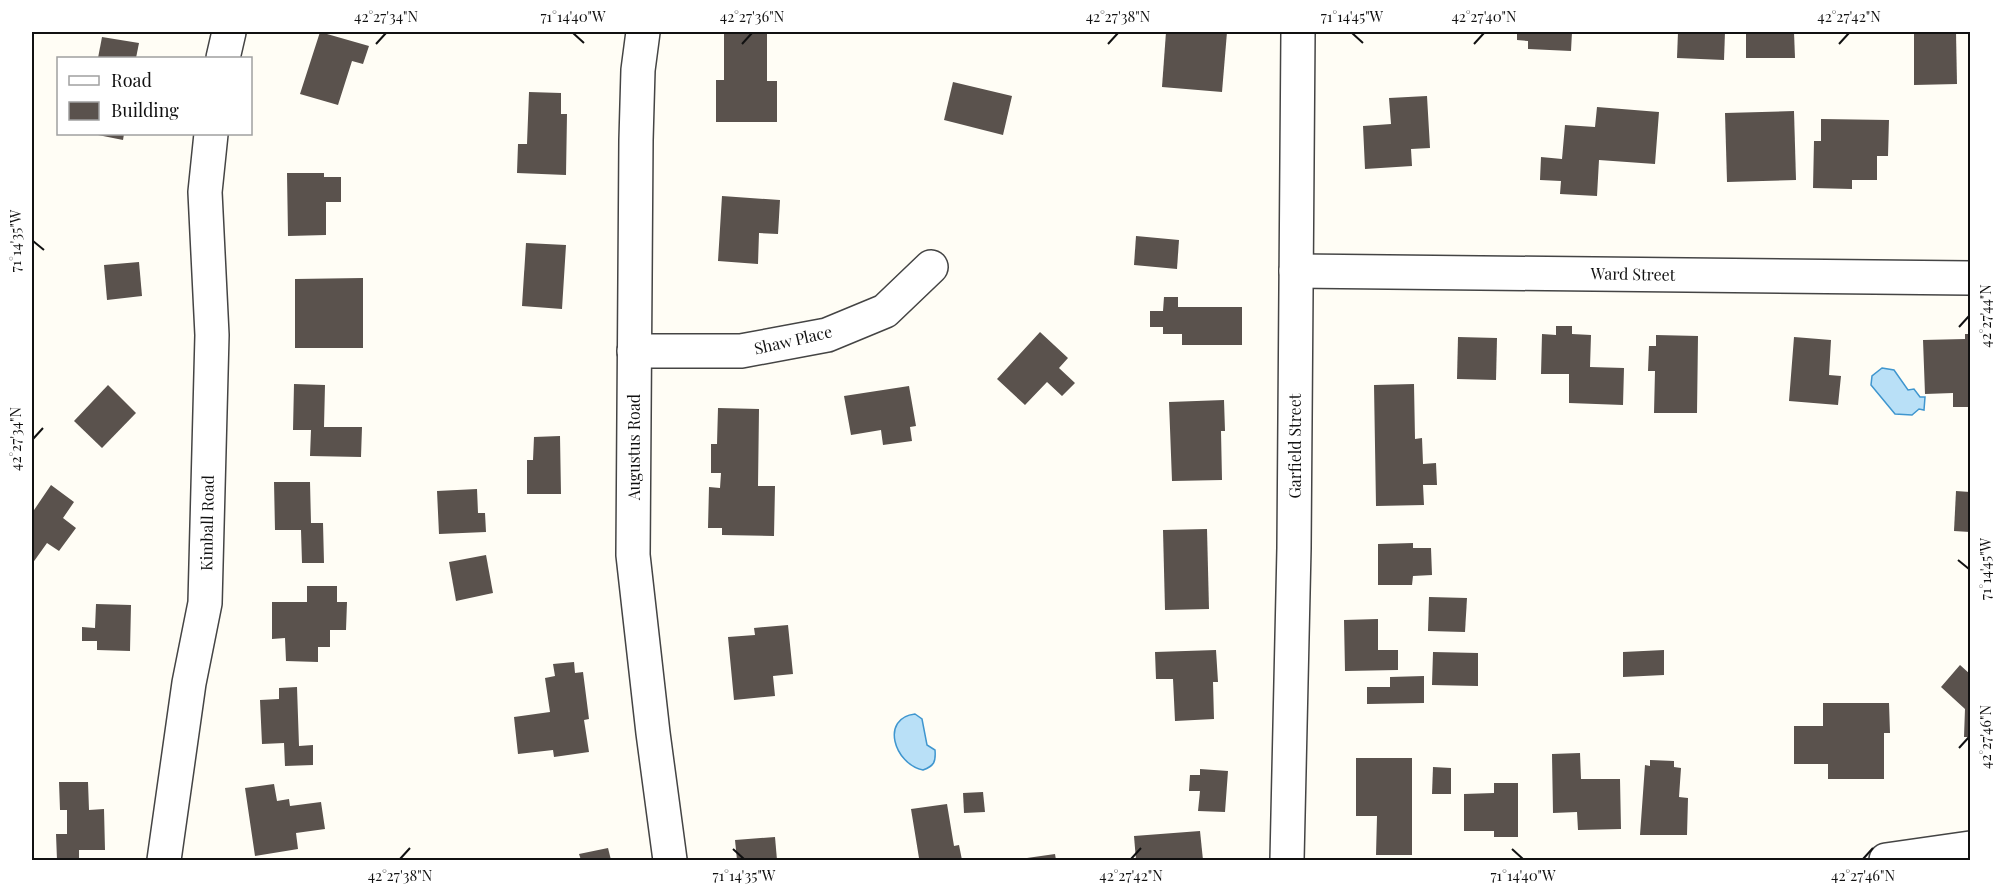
<svg xmlns="http://www.w3.org/2000/svg" width="2002" height="892" viewBox="0 0 2002 892" font-family="'Playfair Display',serif">
<style>
.water{fill:#b9e0f7;stroke:#3f96cf;stroke-width:1.5}
.building{fill:#5a524d}
.lines{fill:none;stroke-linecap:round;stroke-linejoin:round}
.minor-casing{stroke:#444;stroke-width:36}
.minor{stroke:#fff;stroke-width:33}
.ticks{fill:none;stroke:#111;stroke-width:2}
.labels{text-anchor:middle;stroke-width:6;stroke-linejoin:round;paint-order:stroke}
.street-label{font-size:16px;fill:#111;stroke:#fff}
.neatline{fill:none;stroke:#111;stroke-width:2}
.ticks-label{font-size:15px;text-anchor:middle;fill:#111}
</style>
<rect width="100%" height="100%" fill="#fffdf5"/>
<!-- water -->
<g class="water">
<path d="M1882 368 1894 370 1908 390 1914 389 1920 397H1925L1924 410 1919 409 1912 415 1895 414 1871 385 1872 376Z"/>
<path d="M915 714 922 719 927 745 935 750C936 762 934 766 923 770 894 764 880 718 915 714Z"/>
</g>
<!-- building -->
<g class="building">
<path d="M320 32 369 46 363 64 352 61 338 105 300 94Z"/>
<path d="M724 32H767V81H777V122H716V80H724Z"/>
<path d="M1166 32H1227L1222 92 1162 87Z"/>
<path d="M1517 32H1572L1571 51 1528 49V41L1517 40Z"/>
<path d="M1678 32H1725L1724 60 1677 58Z"/>
<path d="M1746 32H1794L1795 58H1746Z"/>
<path d="M1914 32H1956L1957 84 1914 85Z"/>
<path d="M102 37 139 43 136 58H98Z"/>
<path d="M953 82 1012 96 1003 135 944 120Z"/>
<path d="M529 92 561 93V114H567L566 175 517 173 518 144H527Z"/>
<path d="M1427 96 1430 148 1411 149 1412 166 1365 169 1363 126 1391 124 1389 98Z"/>
<path d="M1597 107 1659 112 1655 164 1599 160 1597 196 1560 194 1561 181 1540 180 1541 157 1562 159 1565 125 1595 127Z"/>
<path d="M1794 111 1796 180 1727 182 1725 113Z"/>
<path d="M1821 119 1889 120 1888 156H1877V180H1852V189L1813 188 1814 141H1821Z"/>
<path d="M93 134H124L123 140Z"/>
<path d="M287 173H324V177H341V202H326V235L288 236Z"/>
<path d="M722 196 780 200 778 234 759 233 758 264 718 261Z"/>
<path d="M1136 236 1179 240 1177 269 1134 265Z"/>
<path d="M526 243 566 245 562 309 522 306Z"/>
<path d="M139 262 142 296 107 300 104 265Z"/>
<path d="M363 278V348H295V279Z"/>
<path d="M1164 297H1178V307H1242V345H1182V334H1163V327H1150V311H1163Z"/>
<path d="M1556 326H1572V334L1591 335 1590 367 1624 368 1623 405 1569 403V374H1541L1542 334 1556 335Z"/>
<path d="M1040 332 1068 358 1059 368 1075 383 1062 396 1047 382 1025 405 997 379Z"/>
<path d="M1965 334H1970V424H1968V407H1953V393L1925 394 1923 340 1965 339Z"/>
<path d="M1656 335 1698 336 1697 413H1654L1655 371H1648L1649 346H1656Z"/>
<path d="M1458 337 1497 338 1496 380 1457 379Z"/>
<path d="M1794 337 1831 340 1829 375 1841 376 1838 405 1789 401Z"/>
<path d="M294 384 325 385 324 427H362L361 457 310 456 311 430H293Z"/>
<path d="M1414 384 1415 439 1422 438 1423 464 1436 463 1437 485H1423L1424 505 1376 506 1374 385Z"/>
<path d="M108 385 136 413 102 448 74 421Z"/>
<path d="M909 386 916 426 910 427 912 441 883 445 881 430 851 435 844 396Z"/>
<path d="M1224 400 1225 431H1221L1222 480 1172 481 1169 402Z"/>
<path d="M718 408 759 409 758 486H775L774 536 722 535V528H708L709 487 720 488 721 473H711V444H717Z"/>
<path d="M560 436 561 494H527V460H533L534 437Z"/>
<path d="M274 482H310L311 523H323L324 563H302L301 530H275Z"/>
<path d="M51 485 74 502 63 518 76 528 59 551 47 543 32 564V513Z"/>
<path d="M477 489 478 513H485L486 532 439 534 437 491Z"/>
<path d="M1956 491 1970 492V532L1954 531Z"/>
<path d="M1207 529 1209 609 1165 610 1163 530Z"/>
<path d="M1413 543V548H1431L1432 575 1413 576 1412 585H1378V544Z"/>
<path d="M486 555 493 593 456 601 449 562Z"/>
<path d="M307 586H337V602H347L346 630H330V647H318V662L286 661 285 638 272 639V602H307Z"/>
<path d="M1429 597 1467 598 1465 632 1428 631Z"/>
<path d="M96 604 131 605 130 651 97 650V641H82V627L95 628Z"/>
<path d="M1378 619V650H1398V670L1345 671 1344 620Z"/>
<path d="M788 625 793 674 773 676 775 696 734 700 728 637 755 635 754 628Z"/>
<path d="M1216 650 1218 682H1213L1214 719 1175 721 1173 679H1156L1155 652Z"/>
<path d="M1664 650V675L1623 677V652Z"/>
<path d="M1433 652 1478 653V686L1432 685Z"/>
<path d="M574 662 575 673 583 672 589 719 584 720 589 752 554 757 553 750 518 754 514 717 550 712 545 678 555 676 553 664Z"/>
<path d="M1960 665 1970 674V737H1964L1965 709 1941 687Z"/>
<path d="M1424 676V703L1367 704V687H1390V677Z"/>
<path d="M297 687 299 746 313 745V765L285 766 284 743 262 744 260 700 279 699V688Z"/>
<path d="M1823 703H1889L1890 733H1884V779H1828V764H1794V726H1823Z"/>
<path d="M1580 753 1581 779H1620L1621 829 1578 830 1577 812 1553 813 1552 754Z"/>
<path d="M1356 758H1412V855H1376L1377 816H1356Z"/>
<path d="M1650 760 1674 761V767L1681 768 1679 797 1688 798 1687 835H1640L1645 765 1650 766Z"/>
<path d="M1433 767 1451 768V794H1432Z"/>
<path d="M1200 769 1228 771 1225 812 1198 811 1200 791H1189L1190 775H1200Z"/>
<path d="M59 782H88L89 810 104 809 105 850H79V860H57L56 834H67V810H60Z"/>
<path d="M1494 783H1518V837H1494V831H1464V794L1494 793Z"/>
<path d="M274 784 277 801 289 799 290 806 321 802 325 829 296 833 298 849 255 856 245 788Z"/>
<path d="M983 792 985 812 964 813 963 793Z"/>
<path d="M947 804 954 846 959 845 962 860H911L919 858 911 809Z"/>
<path d="M1200 831 1203 860H1136L1134 836Z"/>
<path d="M775 837 777 860H737L735 840Z"/>
<path d="M608 848 611 860H581L579 854Z"/>
<path d="M1055 854 1056 860H1020V859Z"/>
</g>
<g class="lines">
<defs>
<g id="minor">
<path d="M643 32 638 70 636 140 633 555 653 733 670 860"/>
<path d="M223 58 229 32"/>
<path d="M1296 271 1970 278"/>
<path d="M634 351H741L827 335 885 311 931 267"/>
<path d="M164 860 189 683 205 603 212 335 205 192 211 134"/>
<path d="M1287 860 1294 548 1298 32"/>
<path d="M1886 860 1970 848"/>
</g>
</defs>
<!-- minor casing -->
<use href="#minor" class="minor-casing"/>
<!-- minor -->
<use href="#minor" class="minor"/>
</g>
<!-- ticks -->
<path class="ticks" d="M573 33 584 43M1352 33 1363 43M376 44 386 33M742 44 752 33M1108 44 1118 33M1474 44 1484 33M1839 44 1849 33M33 241 44 250M1959 327 1969 316M33 439 43 428M1958 560 1969 569M1959 748 1969 737M733 849 744 859M1512 849 1523 859M400 859 410 848M1131 859 1141 848M1863 859 1873 848"/>
<g class="labels">
<!-- street labels -->
<g class="street-label">
<text transform="translate(1633 274) rotate(1)" y="6">Ward Street</text>
<text transform="translate(793 340) rotate(-13)" y="6">Shaw Place</text>
<text transform="translate(1295 446) rotate(-90)" y="6">Garfield Street</text>
<text transform="translate(634 447) rotate(-90)" y="6">Augustus Road</text>
<text transform="translate(207 523) rotate(-89)" y="6">Kimball Road</text>
</g>
</g>
<!-- border -->
<rect width="2002" height="892" fill="none" stroke="#ffffff" stroke-width="66"/>
<!-- legend -->
<rect x="57" y="57" width="195" height="78" fill="#ffffff" stroke="#a0a0a0" stroke-width="1.5"/>
<rect x="69" y="76" width="30" height="9" fill="#ffffff" stroke="#a0a0a0" stroke-width="1.5"/>
<text x="111" y="87" font-size="18" fill="#111111">Road</text>
<rect x="69" y="102" width="30" height="18" fill="#5a524d" stroke="#a0a0a0" stroke-width="1.5"/>
<text x="111" y="117" font-size="18" fill="#111111">Building</text>
<rect x="33" y="33" width="1936" height="826" class="neatline"/>
<g class="ticks-label">
<text x="386" y="22">42°27'34"N</text>
<text x="573" y="22">71°14'40"W</text>
<text x="752" y="22">42°27'36"N</text>
<text x="1118" y="22">42°27'38"N</text>
<text x="1352" y="22">71°14'45"W</text>
<text x="1484" y="22">42°27'40"N</text>
<text x="1849" y="22">42°27'42"N</text>
<text transform="translate(16 241) rotate(-90)" y="5">71°14'35"W</text>
<text transform="translate(1986 316) rotate(-90)" y="5">42°27'44"N</text>
<text transform="translate(16 439) rotate(-90)" y="5">42°27'34"N</text>
<text transform="translate(1986 569) rotate(-90)" y="5">71°14'45"W</text>
<text transform="translate(1986 737) rotate(-90)" y="5">42°27'46"N</text>
<text x="400" y="881">42°27'38"N</text>
<text x="744" y="881">71°14'35"W</text>
<text x="1131" y="881">42°27'42"N</text>
<text x="1523" y="881">71°14'40"W</text>
<text x="1863" y="881">42°27'46"N</text>
</g>
</svg>
